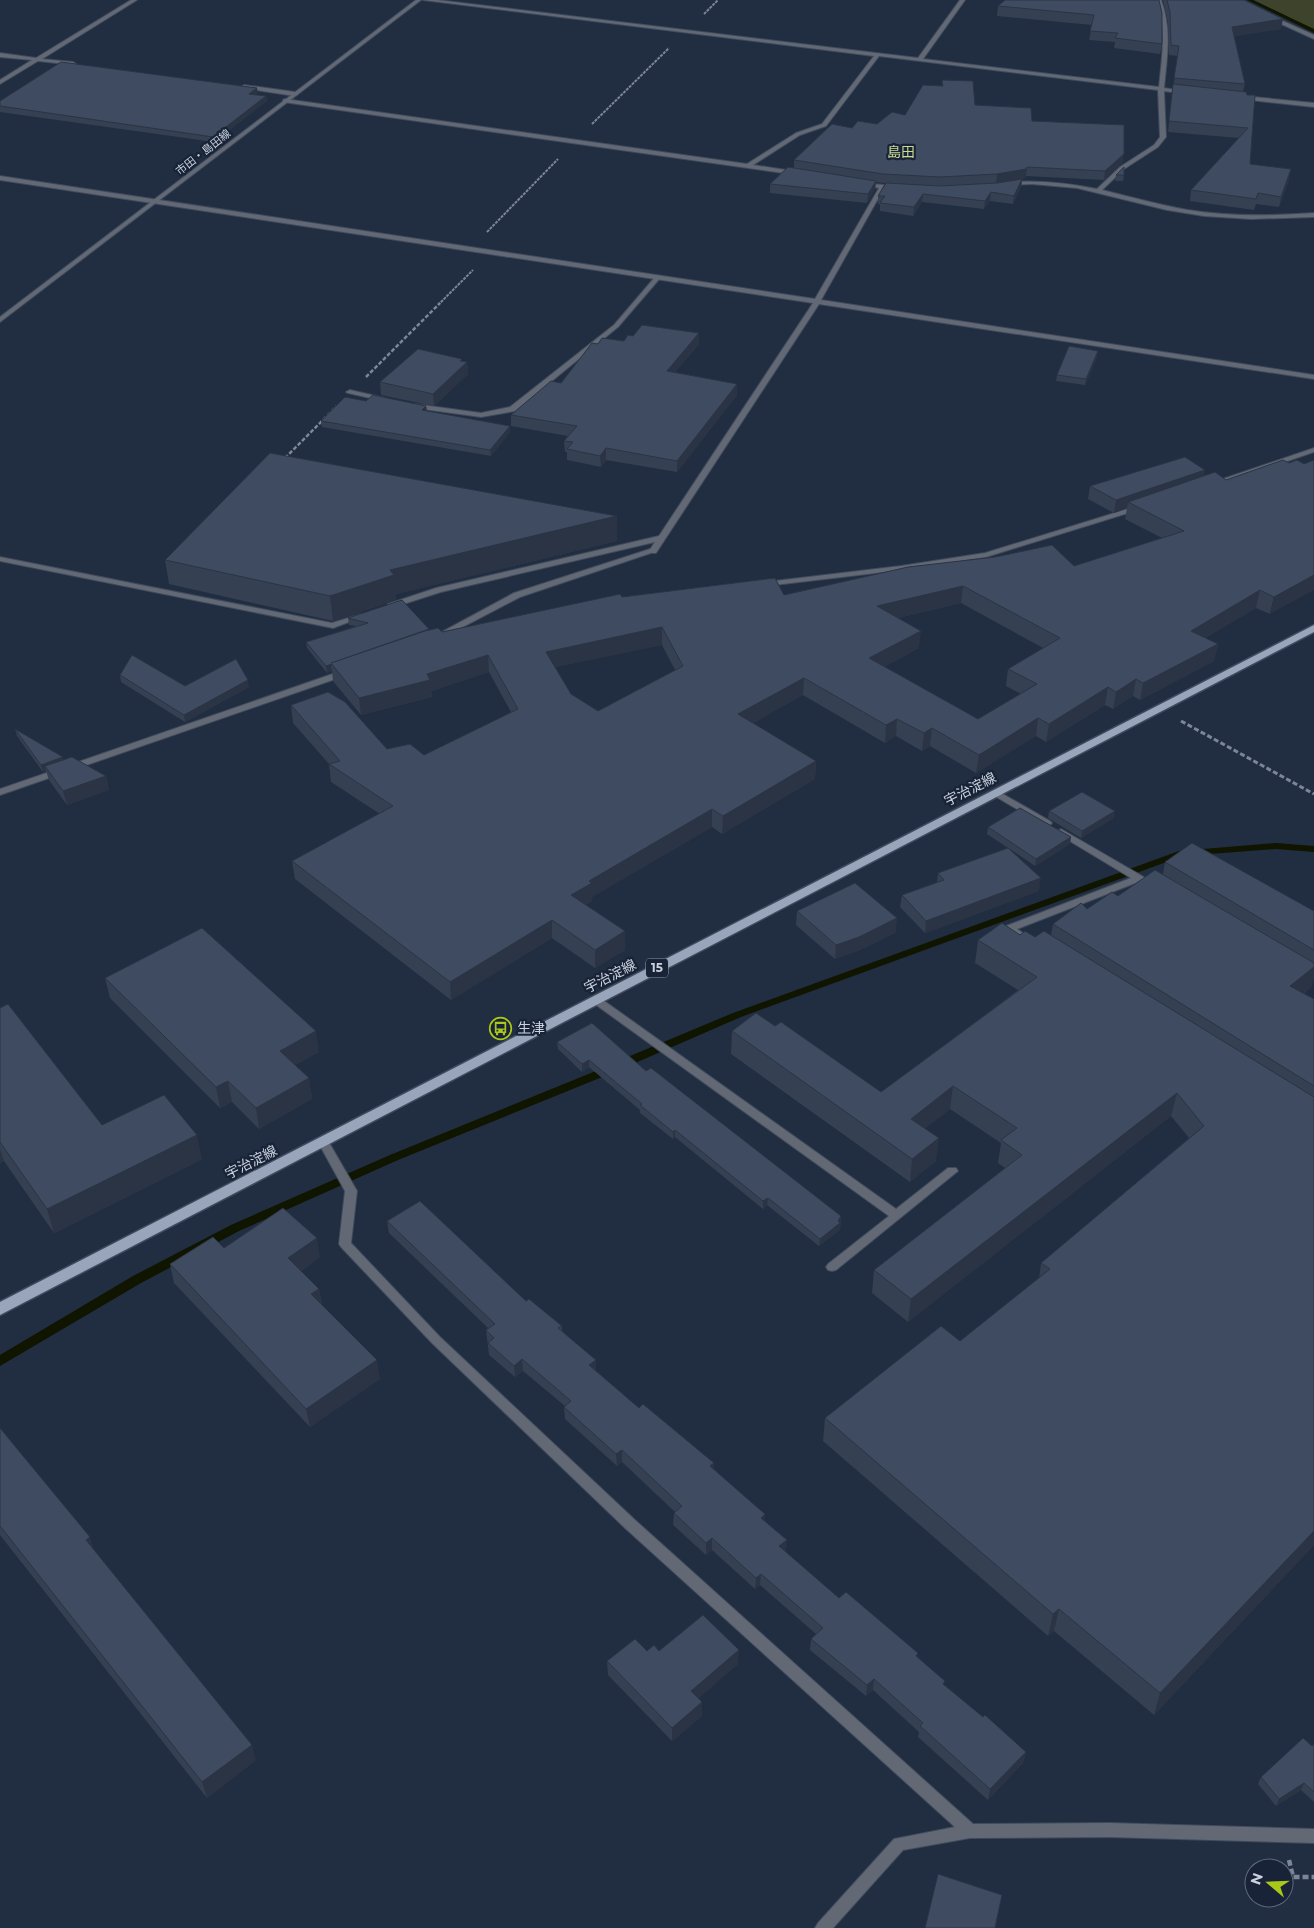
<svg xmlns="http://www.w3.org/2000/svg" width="1314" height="1928" viewBox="0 0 1314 1928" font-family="Montserrat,'Noto Sans JP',sans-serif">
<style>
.green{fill:#3e442c}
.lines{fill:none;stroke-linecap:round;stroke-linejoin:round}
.stream{fill:#101500;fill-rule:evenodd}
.service-casing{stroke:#3f4b5d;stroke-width:2}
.minor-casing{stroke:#3f4b5d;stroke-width:2}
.tertiary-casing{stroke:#3f4b5d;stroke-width:2}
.primary-casing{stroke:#3f4b5d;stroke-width:3}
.path-far3{stroke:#7c8696;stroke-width:2;stroke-dasharray:3 1;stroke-linecap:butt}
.path-far2{stroke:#7c8696;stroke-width:2.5;stroke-dasharray:4 2;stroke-linecap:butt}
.path-far1{stroke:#7c8696;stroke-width:3;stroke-dasharray:5 2.5;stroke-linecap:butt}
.path{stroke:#7c8696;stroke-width:4.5;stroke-dasharray:6 3;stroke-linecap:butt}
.service{fill:#636974;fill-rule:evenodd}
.minor{fill:#636974;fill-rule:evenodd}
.tertiary{fill:#636974;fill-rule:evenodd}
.primary{fill:#98a5bb;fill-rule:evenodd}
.wall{fill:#354053;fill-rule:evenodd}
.shaded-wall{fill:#2b3444}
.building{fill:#3e4b61;stroke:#2b3444;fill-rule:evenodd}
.labels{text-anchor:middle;stroke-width:4.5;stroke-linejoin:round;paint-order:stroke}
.far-street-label{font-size:11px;fill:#cad2df;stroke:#182337}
.shield{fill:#182337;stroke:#959ead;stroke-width:1}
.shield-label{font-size:12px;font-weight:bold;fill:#cad2df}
.far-quarter-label{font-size:14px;fill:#c9dc91;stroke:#182337}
.street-label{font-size:14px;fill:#cad2df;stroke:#182337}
.poi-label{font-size:14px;fill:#cad2df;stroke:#182337;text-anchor:start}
</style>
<rect width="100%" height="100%" fill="#212d41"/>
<!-- green -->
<path class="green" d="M1254 0H1314V30L1311 29Z"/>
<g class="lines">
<!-- stream -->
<g class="stream">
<path d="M1247 0H1253L1314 29V33Z"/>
<path d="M1276 843 1314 846V852L1276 849 1183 856 741 1017 626 1067H618L617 1064 618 1061 733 1013 1179 851Z"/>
<path d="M608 1066 612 1067 613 1070 612 1073 398 1160 239 1231 141 1283 0 1366V1355L133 1276 231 1225 390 1155Z"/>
</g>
<defs>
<g id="service">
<path d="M656 276 661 277 618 327 515 411 481 417 415 408 411 406 415 404 481 413 510 407 614 325Z"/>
<path d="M350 390 385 398 387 399 383 401 348 393 346 392Z"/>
<path d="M650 549H653L657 551 520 597 436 641H433L429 639 514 593Z"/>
</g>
<g id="minor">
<path d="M131 0H137L42 59 73 62 76 64 75 65 38 61 0 84V80L32 60 0 57V53L36 58Z"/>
<path d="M423 0H437L918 58 960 0H965L923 59 1159 87C1162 56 1167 30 1157 0H1161C1172 30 1167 57 1164 88L1189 92 1186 94 1164 91 1166 137 1158 147 1124 169 1102 190C1131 197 1159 205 1188 210 1230 217 1272 216 1314 213V217L1251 219 1204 216 1167 210 1077 188 1032 184 1008 185V183L1010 182C1040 180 1068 183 1097 189L1120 167 1154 145 1160 137 1158 90 879 56 826 126 800 135 753 165 799 172V174L797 175 283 102V100L285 99 747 164 796 133 822 124 874 56Z"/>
<path d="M1272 16 1314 35V39L1270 19Z"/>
<path d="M244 85 295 92 298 94 295 96 242 88 241 87Z"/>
<path d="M1243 96 1314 103V107L1241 99V97Z"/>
<path d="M0 176 815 299 879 188 861 185V183L896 186 898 187V189L884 188 821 300 1314 375V379L819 304 656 553H653L649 551 655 542 441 592 391 608H388V604L436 588 659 536 813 303 0 180Z"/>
<path d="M1314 448V452L1215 486H1212L1208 484Z"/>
<path d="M1134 507H1140L1141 509 986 557 901 570 766 586 762 584 766 582 901 566 985 553Z"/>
<path d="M0 557 332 623 361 614 365 616 333 628 0 561Z"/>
<path d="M344 670 348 673 347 675 0 795V789Z"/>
<path d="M996 790 1050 821 1052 823 1050 825H1044L993 795 991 793Z"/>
<path d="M1061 829 1142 876 1157 886 1152 889 1138 882 1017 929 1035 941 1030 944 1027 943 1006 930 1004 928 1006 926 1131 878 1058 834 1056 832Z"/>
<path d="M596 997 600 998 896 1209 948 1168H956L958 1171 836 1270 832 1271 828 1270 826 1267 828 1264 889 1216 592 1002 591 1000 592 998Z"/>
<path d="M323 1138 327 1139 357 1191 351 1243 440 1337 635 1520 973 1824 1109 1823 1314 1829V1843L1109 1837 970 1838 903 1850 833 1928H815L818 1923 894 1839 955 1827 625 1528 432 1343 341 1247 339 1244 345 1191 318 1142 319 1139Z"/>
</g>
<path id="tertiary" d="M416 0H421L0 322V317Z"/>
<path id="primary" d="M1314 625V632L0 1315V1302Z"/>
</defs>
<!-- service casing -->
<use href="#service" class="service-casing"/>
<!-- minor casing -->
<use href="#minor" class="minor-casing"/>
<!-- tertiary casing -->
<use href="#tertiary" class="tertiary-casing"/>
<!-- primary casing -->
<use href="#primary" class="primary-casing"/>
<!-- path-far3 -->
<g class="path-far3">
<path d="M704 14 718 0"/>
<path d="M592 124 669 48"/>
<path d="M487 232 558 159"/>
<path d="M438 305 473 270"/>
</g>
<!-- path-far2 -->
<g class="path-far2">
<path d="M366 377 440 303"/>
<path d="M285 458 337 406"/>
</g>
<!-- path-far1 -->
<path class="path-far1" d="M1181 721 1314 794"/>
<!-- path -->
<path class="path" d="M1289 1860 1293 1877H1314"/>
<!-- service -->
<use href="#service" class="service"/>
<!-- minor -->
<use href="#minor" class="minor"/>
<!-- tertiary -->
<use href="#tertiary" class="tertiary"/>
<!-- primary -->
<use href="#primary" class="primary"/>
</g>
<!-- wall -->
<g class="wall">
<path d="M1159 0 1162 44 1160 54 1114 48 1115 42 1089 40 1092 25 997 16 998 6Z"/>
<path d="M1163 0H1244L1281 29 1234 36 1245 84 1243 91 1246 92 1250 164 1289 180 1279 207 1256 204 1254 210 1190 201 1191 190 1239 138 1168 132 1172 95 1178 56 1169 55 1168 22Z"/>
<path d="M942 80 975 105 1032 121 1123 163 1104 180 1026 176 1025 178 1022 179 1021 187 1013 204 990 201 984 209 922 202 913 216 880 211V204H878V196L885 183 876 182 875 189 867 203 770 193V184L794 168V160L852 128 877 124 905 115 942 86Z"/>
<path d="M258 93 255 95 266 96 267 101 214 142 0 112V101Z"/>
<path d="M1116 175H1124L1123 181H1115Z"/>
<path d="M624 341 699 344 675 372 737 384V395L677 472 606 460 601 467 567 460V452H565L564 441 568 436 511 426V415L561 383 598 344Z"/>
<path d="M1097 357 1085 385 1056 381 1057 375Z"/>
<path d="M462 359V361L467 362 468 374 434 406 381 395 380 382Z"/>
<path d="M366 401 426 406 427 411 510 432 491 456 322 427 321 421Z"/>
<path d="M1289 463 1304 464 1270 614 1256 608 1205 638 1218 644 1214 661 1140 700 1133 696 1113 709 1105 705 1046 742 1036 736 976 773 930 746 922 751 896 736 885 743 803 695 753 723 816 761 815 779 722 834 712 827 592 897V901L586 905 625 950 595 968 552 938 451 1000 295 879 292 861 380 814 331 782 329 764 293 723 291 705 387 749 424 755 511 712 489 672 431 691 432 697 361 715 333 681 332 671 327 673 307 648 306 642 356 626 349 625 348 618 429 629V630L442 632 622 597 784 595 1074 566 1162 538 1125 519 1127 508 1114 513 1088 499 1090 486 1204 476 1226 480ZM961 603 1043 648 1008 669 1006 686 1021 694 978 719 884 667 919 648 898 618ZM662 645 675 670 598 711 571 694 555 667Z"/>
<path d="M617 541 396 594V600L333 621 169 584 165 560Z"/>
<path d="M120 675 185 686 249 687 185 722 121 682Z"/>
<path d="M15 729 64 760 106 776 109 790 67 805 49 780 46 771 43 772 17 736Z"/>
<path d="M1049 811 1114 818 1081 838 1048 818Z"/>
<path d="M988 827 1070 844 1035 866 1010 849 1039 891 925 933 900 907 902 895 937 882 938 873 1008 848 987 834Z"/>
<path d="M1165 862 1314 911V977L1311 987 1304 993 1314 999V1545L1154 1715 1054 1631 1048 1636 823 1441 825 1418 960 1341 1039 1278 1041 1263 1189 1138 1171 1116 908 1322 872 1293 874 1270 1005 1168 998 1163 1001 1143 950 1109 925 1128 936 1161 910 1182 731 1054 732 1031 775 1026 881 1092 1018 990 975 963 978 940 1020 935 1035 937 1051 935 1053 924 1087 909 1118 896 1163 874Z"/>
<path d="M797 911 896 932 858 951 835 959 796 925Z"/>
<path d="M105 978 319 1052 295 1065 309 1078 312 1099 259 1129 232 1102 220 1108 110 998Z"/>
<path d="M0 1008 102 1125 202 1159 54 1233 4 1161 0 1163Z"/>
<path d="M557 1042 646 1071 841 1216 840 1230 819 1246 767 1205 763 1209 675 1137 673 1139 640 1113V1110L589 1067 582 1072 558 1049Z"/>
<path d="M387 1221 526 1301 562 1326V1332L596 1360V1371L639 1408 714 1463 713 1470 765 1521 786 1551 785 1552 839 1598 918 1657 944 1685 1026 1752 1023 1763 988 1800 918 1737 919 1732 873 1690 866 1696 810 1650 811 1639 816 1634 760 1585 755 1589 712 1550 706 1555 673 1525 674 1513 675 1512 622 1462 617 1466 565 1419 564 1407 565 1406 523 1371 515 1377 489 1355 486 1330 488 1328 389 1233Z"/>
<path d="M224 1248 320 1257 301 1271 319 1289 322 1305 380 1379 310 1427 174 1283 170 1264Z"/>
<path d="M0 1428 256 1760 207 1798 0 1535Z"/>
<path d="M647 1651H659L738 1664 698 1698 702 1702V1716L672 1741 608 1675 607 1661Z"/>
<path d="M1314 1744V1802L1301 1790 1276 1806 1258 1784 1261 1777 1312 1746Z"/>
</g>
<!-- shaded-wall -->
<g class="shaded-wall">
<path d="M1283 19 1281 29 1231 37 1232 27Z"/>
<path d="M257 88 258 93 250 99 249 94Z"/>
<path d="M266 96 267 101 214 142 213 137Z"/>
<path d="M1124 154 1123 163 1104 180 1105 171Z"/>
<path d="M1027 167 1026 176 1025 178 1022 179 1021 187 1013 204 1014 196 996 183 997 174Z"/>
<path d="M1291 169 1289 180 1279 207 1281 197Z"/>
<path d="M876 181 875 189 867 203 868 194Z"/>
<path d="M991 192 990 201 984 209 985 201Z"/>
<path d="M923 194 922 202 913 216 914 207Z"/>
<path d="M699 333V344L667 381V371Z"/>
<path d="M1098 351 1097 357 1085 385 1086 379Z"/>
<path d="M462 359 463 366 467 362 468 374 434 406 433 394Z"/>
<path d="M737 384V395L677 472V461Z"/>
<path d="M426 406 427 412 422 410Z"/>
<path d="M510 426V432L491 456 490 450Z"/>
<path d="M606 448V460L601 467 600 456Z"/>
<path d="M1205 470 1203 483 1128 502 1127 508 1114 513 1116 500Z"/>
<path d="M617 516V541L396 594V600L333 621 330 596 390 570Z"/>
<path d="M1314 575V590L1270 614 1274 597Z"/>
<path d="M963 586 961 603 876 623 877 606Z"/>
<path d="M1260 590 1256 608 1187 648 1191 631Z"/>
<path d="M662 627V645L547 669 546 652Z"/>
<path d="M921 631 919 648 867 676 869 658Z"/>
<path d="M1218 644 1214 661 1140 700 1143 683Z"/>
<path d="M488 655 489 672 431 691 432 697 361 715 359 698 427 674Z"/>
<path d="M331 664 332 671 327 673 326 666Z"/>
<path d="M804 678 803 695 738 732V714Z"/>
<path d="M1136 679 1133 696 1113 709 1116 692Z"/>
<path d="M248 680 249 687 185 722 184 715Z"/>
<path d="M1108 687 1105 705 1046 742 1049 724Z"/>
<path d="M1038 718 1036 736 976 773 979 755Z"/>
<path d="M897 719 896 736 885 743 886 725Z"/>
<path d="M932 728 930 746 922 751 924 733Z"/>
<path d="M63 757 65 764 45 766 46 771 43 772 41 765Z"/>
<path d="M816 761 815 779 722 834 723 816Z"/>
<path d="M106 776 109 790 67 805 63 791Z"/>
<path d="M712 809V827L592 897V901L572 913 571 895 589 881Z"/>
<path d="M1115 811 1114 818 1081 838 1082 831Z"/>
<path d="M1071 837 1070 844 1035 866 1036 859Z"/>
<path d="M1041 878 1039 891 925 933 926 921Z"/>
<path d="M897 918 896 932 858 951 835 959 836 945Z"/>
<path d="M552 920V938L451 1000 450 982Z"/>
<path d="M625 931V950L595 968V950Z"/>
<path d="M1314 967V976L1311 987 1284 1008 1290 986Z"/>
<path d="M316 1031 319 1052 283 1072 280 1051Z"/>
<path d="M589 1060V1067L582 1072V1064Z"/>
<path d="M309 1078 312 1099 259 1129 256 1108Z"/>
<path d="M228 1081 232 1102 220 1108 216 1087Z"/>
<path d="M953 1086 950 1109 908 1142 911 1119Z"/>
<path d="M1177 1093 1171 1116 908 1322 911 1299Z"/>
<path d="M675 1130V1137L673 1139V1132Z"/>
<path d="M197 1135 202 1159 54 1233 47 1209Z"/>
<path d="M939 1138 936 1161 910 1182 912 1159Z"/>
<path d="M0 1149 4 1161 0 1163Z"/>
<path d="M768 1198 767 1205 763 1209V1201Z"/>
<path d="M841 1216 840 1230 819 1246 820 1239 838 1221Z"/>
<path d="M317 1238 320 1257 292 1277 288 1258Z"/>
<path d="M319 1289 322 1308 311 1294Z"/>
<path d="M522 1359 523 1371 515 1377 514 1366Z"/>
<path d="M377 1360 380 1379 310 1427 306 1409Z"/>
<path d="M596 1360V1372L589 1365Z"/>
<path d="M622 1450V1462L617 1466 616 1454Z"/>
<path d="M714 1463 713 1474 710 1466Z"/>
<path d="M765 1514 764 1526 761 1518Z"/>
<path d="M1314 1531V1545L1154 1715 1160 1693Z"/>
<path d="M90 1537 95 1554 86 1540Z"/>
<path d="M712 1538V1550L706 1555V1543Z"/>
<path d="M787 1540 786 1551 778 1558 779 1546Z"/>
<path d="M761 1574 760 1585 755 1589 756 1578Z"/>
<path d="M1059 1609 1054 1631 1048 1636 1053 1614Z"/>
<path d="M739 1650 738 1664 691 1705V1691Z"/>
<path d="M874 1679 873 1690 866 1696 867 1685Z"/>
<path d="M702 1702V1716L672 1741V1728Z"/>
<path d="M252 1745 256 1760 207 1798 202 1782Z"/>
<path d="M1026 1752 1023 1763 988 1800 990 1789Z"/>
<path d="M1304 1783 1301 1790 1276 1806 1279 1799Z"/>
</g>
<!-- building -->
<g class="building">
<path d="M1005 0H1159L1162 13V44L1115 38 1118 33 1090 31 1094 15 998 6Z"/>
<path d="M1167 0H1244L1283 19 1232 27 1245 84 1174 78 1179 46 1171 45 1170 12Z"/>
<path d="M61 62 257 88 249 94 266 96 213 137 0 106V101Z"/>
<path d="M942 80 973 81 975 105 1031 108 1032 121 1124 125V154L1105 171 1027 167 1026 169 997 174 940 177 883 174 794 160 832 124 852 128 858 121 877 124 892 112 905 115 923 85 943 86Z"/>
<path d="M1173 84 1246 92 1247 95H1255L1250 164 1291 169 1281 197 1258 193 1256 199 1191 190 1248 128 1169 121Z"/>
<path d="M788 167 876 181 868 194 770 184Z"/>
<path d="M1124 167V175H1116Z"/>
<path d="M1022 179 1014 196 991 192 985 201 923 194 914 207 880 203 885 196H878L886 183 940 186 997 183Z"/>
<path d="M642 325 699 333 667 371 737 384 677 461 606 448 600 456 567 449 573 442 564 441 577 426 511 415 551 381 561 383 592 343 598 344 602 338 624 341 628 335 633 336Z"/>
<path d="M1069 346 1098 351 1086 379 1057 375Z"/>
<path d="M418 349 462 359 460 361 467 362 433 394 380 382Z"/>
<path d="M373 395 426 406 422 410 510 426 490 450 321 421 345 397 366 401Z"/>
<path d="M270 453 617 516 390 570 394 575 330 596 165 560Z"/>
<path d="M1185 457 1205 470 1116 500 1090 486Z"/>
<path d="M1283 460 1289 463 1297 460 1304 464 1314 460V575L1274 597 1260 590 1191 631 1218 644 1143 683 1136 679 1116 692 1108 687 1049 724 1038 718 979 755 932 728 924 733 897 719 886 725 804 678 738 714 816 761 723 816 712 809 589 881 592 883 571 895 625 931 595 950 552 920 450 982 292 861 393 806 329 764 340 761 291 705 328 692 345 702 387 749 410 744 424 755 518 709 488 655 427 674 430 680 359 698 331 663 425 631 438 628 442 632 620 594 622 597 775 578 784 595 908 567 995 557 1052 545 1074 566 1184 531 1128 502 1215 472 1226 480ZM963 586 1060 638 1008 669 1037 684 978 719 869 658 921 631 877 606ZM662 627 683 666 598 711 571 694 546 652Z"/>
<path d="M402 600 429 629 331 663 332 664 326 666 306 642 368 623 348 618Z"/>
<path d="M132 655 185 686 236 659 248 680 184 715 120 675Z"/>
<path d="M15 729 63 757 41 765Z"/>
<path d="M72 757 106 776 63 791 45 766Z"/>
<path d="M1082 792 1115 811 1082 831 1049 811Z"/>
<path d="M1020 808 1071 837 1036 859 988 827Z"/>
<path d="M1192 843 1314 911V950L1165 862Z"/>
<path d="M1008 848 1041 878 926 921 902 895 944 880 938 873Z"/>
<path d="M1155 870 1314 963V967L1290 986 1314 999V1086L1053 924 1081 903 1087 909 1112 892 1118 896Z"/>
<path d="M855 883 897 918 859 937 836 945 797 911Z"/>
<path d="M1002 923 1020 935 1025 931 1035 937 1044 931 1314 1097V1531L1160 1693 1059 1609 1053 1614 825 1418 941 1326 960 1341 1050 1269 1041 1263 1204 1126 1177 1093 911 1299 874 1270 1022 1155 1001 1140 1017 1128 953 1086 911 1119 939 1138 912 1159 732 1031 756 1013 775 1026 781 1022 881 1092 1037 977 978 940Z"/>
<path d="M202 928 316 1031 280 1051 309 1078 256 1108 228 1081 216 1087 105 978Z"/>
<path d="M8 1004 102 1125 164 1095 197 1135 47 1209 0 1142V1008Z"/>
<path d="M592 1023 646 1071 651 1068 841 1216 838 1221 840 1223 820 1239 768 1198 763 1201 675 1130 673 1132 640 1105 642 1104 589 1060 582 1064 557 1042Z"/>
<path d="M420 1201 526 1301 529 1299 562 1326 558 1328 596 1360 589 1365 639 1408 643 1404 714 1463 710 1466 765 1514 761 1518 787 1540 779 1546 839 1598 846 1592 918 1653 916 1656 945 1681 943 1684 983 1717 985 1715 1026 1752 990 1789 920 1726 923 1723 874 1679 867 1685 811 1639 823 1628 761 1574 756 1578 712 1538 706 1543 674 1513 682 1506 622 1450 616 1454 564 1407 571 1401 522 1359 514 1366 488 1343 494 1338 486 1330 495 1324 387 1221Z"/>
<path d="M283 1208 317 1238 288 1258 319 1289 311 1294 377 1360 306 1409 170 1264 213 1237 224 1248Z"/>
<path d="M0 1428 90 1537 86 1540 252 1745 202 1782 0 1526Z"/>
<path d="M703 1615 739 1650 691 1691 702 1702 672 1728 607 1661 635 1639 647 1651 654 1645 659 1651Z"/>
<path d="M1303 1738 1312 1746 1314 1744V1792L1304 1783 1279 1799 1261 1777Z"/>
<path d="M938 1874 1002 1895 995 1928H925Z"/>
</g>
<!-- icons -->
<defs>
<symbol id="bus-ring" viewBox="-11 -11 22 22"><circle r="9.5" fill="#182337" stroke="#a9c719" stroke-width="1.5"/><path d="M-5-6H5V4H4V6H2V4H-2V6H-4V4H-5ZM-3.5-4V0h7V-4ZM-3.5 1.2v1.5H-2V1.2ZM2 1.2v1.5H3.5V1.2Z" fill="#a9c719"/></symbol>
</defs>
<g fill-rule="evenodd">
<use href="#bus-ring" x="488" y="1016" width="25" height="25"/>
</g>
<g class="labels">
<!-- far-street labels -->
<g class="far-street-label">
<text transform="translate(203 152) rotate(-38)" y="4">市田・島田線</text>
</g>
<!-- shield labels -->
<rect class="shield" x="646" y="958.5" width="22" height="19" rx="4"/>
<g class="shield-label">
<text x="657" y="972">15</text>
</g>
<!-- far-quarter labels -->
<g class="far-quarter-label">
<text x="901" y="157">島田</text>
</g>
<!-- street labels -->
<g class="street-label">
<text transform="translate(970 789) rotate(-27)" y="5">宇治淀線</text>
<text transform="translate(610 976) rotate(-27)" y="5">宇治淀線</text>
<text transform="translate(251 1162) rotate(-27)" y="5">宇治淀線</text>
</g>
<!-- poi labels -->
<g class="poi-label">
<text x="517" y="1033">生津</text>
</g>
</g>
<!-- north arrow -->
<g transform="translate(1269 1883) rotate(289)"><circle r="24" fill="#182337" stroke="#5f697a"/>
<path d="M0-4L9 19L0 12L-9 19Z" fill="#a9c719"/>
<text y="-8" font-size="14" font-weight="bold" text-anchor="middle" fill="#cad2df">N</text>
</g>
</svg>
